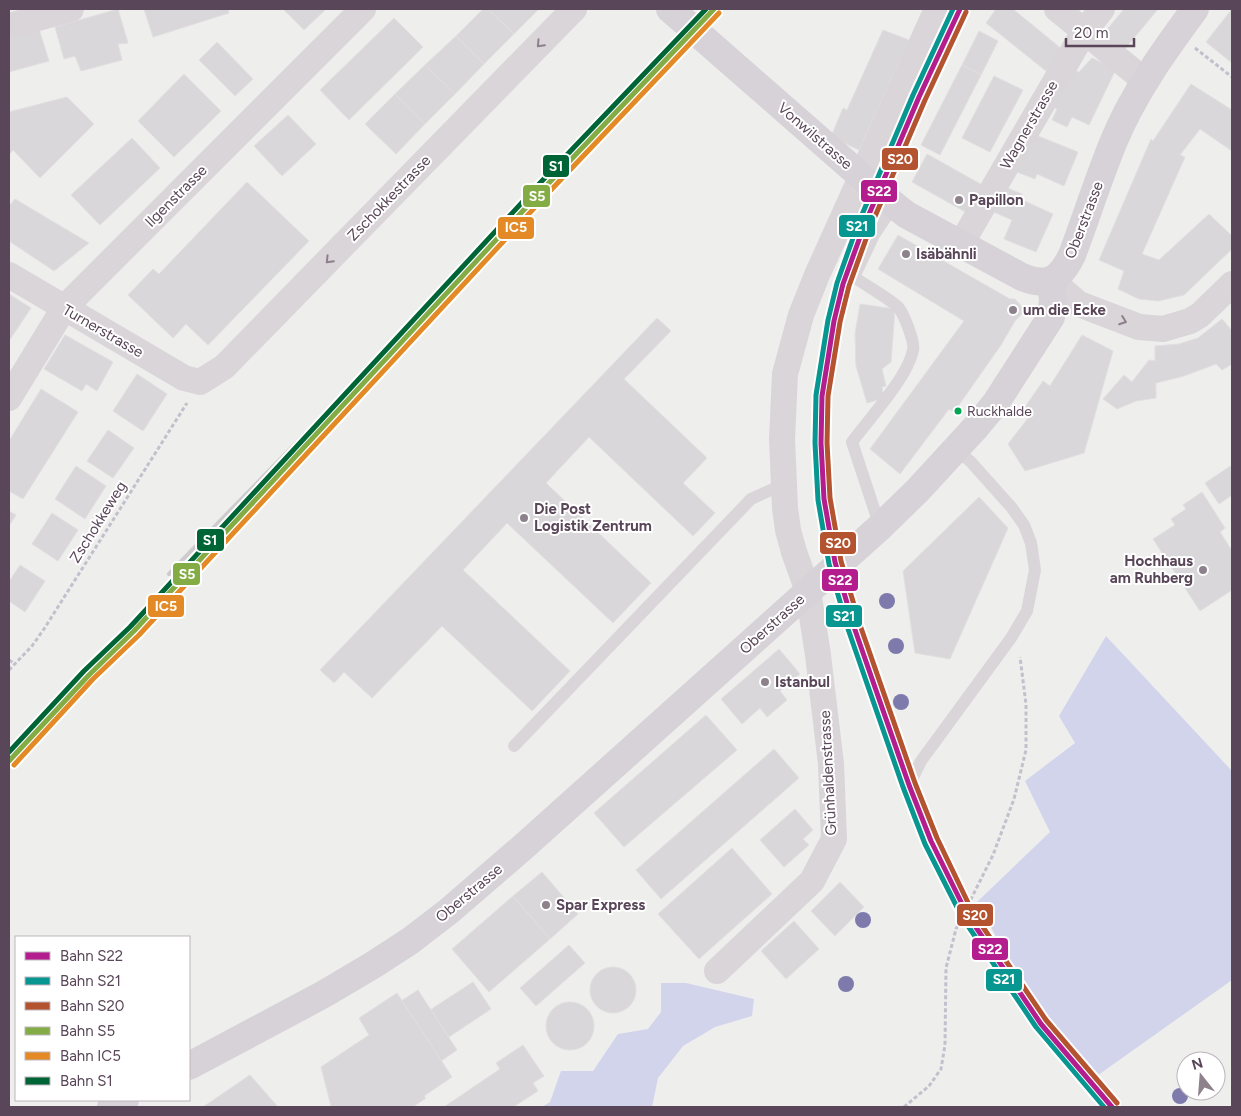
<svg xmlns="http://www.w3.org/2000/svg" width="1241" height="1116" viewBox="0 0 1241 1116" font-family="Figtree,sans-serif">
<style>
.green{fill:#d2d4ec}
.building{fill:#d9d7d9;stroke:#e1dfe0}
.lines{fill:none;stroke-linecap:round;stroke-linejoin:round}
.path{stroke:#c4bfcc;stroke-width:3;stroke-dasharray:4 2.5;stroke-linecap:butt}
.lane{stroke:#dad5d9;stroke-width:12}
.street{stroke:#dad5d9;stroke-width:26}
.secondary{stroke:#d7d2d7;stroke-width:28}
.rail{stroke:#cfcace;stroke-width:4}
.secondary-bridge{stroke:#d7d2d7;stroke-width:28}
.rail-1-casing{stroke:#fff;stroke-width:9}
.rail-2-casing{stroke:#fff;stroke-width:9}
.rail-3-casing{stroke:#fff;stroke-width:9}
.rail-4-casing{stroke:#fff;stroke-width:9}
.rail-5-casing{stroke:#fff;stroke-width:9}
.rail-6-casing{stroke:#fff;stroke-width:9}
.rail-1{stroke:#b41d8e;stroke-width:5}
.rail-2{stroke:#089690;stroke-width:5}
.rail-3{stroke:#b4532f;stroke-width:5}
.rail-4{stroke:#83ac44;stroke-width:5}
.rail-5{stroke:#e38a26;stroke-width:5}
.rail-6{stroke:#006536;stroke-width:5}
.tree{fill:#7e7aac}
.oneway{stroke:#8d7f8c}
.poi-dot{fill:#8d818c;stroke:#fff;stroke-width:2}
.bus-dot{fill:#00a651;stroke:#fff;stroke-width:2}
.labels{text-anchor:middle;stroke-width:4;stroke-linejoin:round;paint-order:stroke}
.bus-label{font-size:14px;fill:#594658;stroke:#fff;text-anchor:start}
.street-label{font-size:15px;fill:#594658;stroke:#fff}
.poi-label{font-size:15px;font-weight:bold;fill:#594658;stroke:#fff;text-anchor:start}
.line-badge{stroke:#fff;stroke-width:2}
.badge-label{font-size:14px;text-anchor:middle;font-weight:bold;fill:#fff}
</style>
<rect width="100%" height="100%" fill="#eeeeed"/>
<!-- green -->
<g class="green">
<path d="M1106 636 1232 771V980L1094 1078 1032 1002 977 902 1050 832 1025 781 1075 743 1059 716Z"/>
<path d="M661 983H686L754 999 752 1016 715 1027 683 1046 658 1078 652 1107H542L550 1102 561 1071H593L618 1034 648 1029 661 1012Z"/>
</g>
<!-- building -->
<g class="building">
<path d="M118 9 128 43 118 44 122 60 81 71 75 56 64 59 55 27Z"/>
<path d="M144 9H228L229 13 153 37Z"/>
<path d="M283 9H326L304 30Z"/>
<path d="M483 9H488L514 34 484 64 456 36Z"/>
<path d="M488 9H539L514 34Z"/>
<path d="M996 9H1013L1063 50 1046 71 986 23Z"/>
<path d="M1124 9H1158L1125 49 1105 32Z"/>
<path d="M1232 9V63L1206 42Z"/>
<path d="M394 18 423 47 349 120 320 90Z"/>
<path d="M39 29 49 61 9 72V39Z"/>
<path d="M883 30 909 40 859 150 831 137 843 108 847 110Z"/>
<path d="M979 31 998 41 981 75 962 65Z"/>
<path d="M456 36 484 64 455 94 425 65Z"/>
<path d="M217 42 253 79 235 96 199 60Z"/>
<path d="M1092 58 1116 69 1089 125 1072 117 1067 127 1052 120 1057 109 1054 107 1074 70 1079 72Z"/>
<path d="M425 65 455 94 425 124 395 94Z"/>
<path d="M962 65 981 75 940 155 921 145Z"/>
<path d="M184 74 221 111 174 157 138 121Z"/>
<path d="M994 76 1023 90 990 152 962 138Z"/>
<path d="M1191 84 1232 110V151L1200 129 1180 155 1185 157 1142 254 1159 260 1209 214 1232 236V249L1184 295 1158 301 1139 299 1118 289 1124 271 1099 260 1151 139 1153 141Z"/>
<path d="M395 94 425 124 396 154 365 124Z"/>
<path d="M67 97 94 124 40 178 13 150 9 155V112Z"/>
<path d="M288 115 316 144 282 176 254 146Z"/>
<path d="M1033 134 1078 152 1064 186 1037 174 1035 179 1014 171Z"/>
<path d="M132 138 160 168 100 225 71 195Z"/>
<path d="M927 154 984 186 969 214 912 182Z"/>
<path d="M247 182 309 241 208 345 186 324 173 338 128 295 153 269 159 274Z"/>
<path d="M998 184 1022 194 1020 199 1053 214 1036 252 1004 239 1012 220 987 209Z"/>
<path d="M15 199 89 243 54 271 9 241V206Z"/>
<path d="M898 235 1010 299H1015L1023 308 1022 314 1015 321 1001 345 954 412 949 409 900 474 870 449 964 321 878 269Z"/>
<path d="M9 294 31 308 9 341Z"/>
<path d="M860 304 895 309 891 362 882 369 886 386 882 387 884 398 867 403 856 366 855 334Z"/>
<path d="M657 318 671 331 624 379 707 458 683 483 715 513 693 536 589 437 546 483 651 583 613 623 507 523 463 570 570 671 532 711 442 626 372 698 344 672 334 683 320 670Z"/>
<path d="M1222 319 1232 331V364L1222 370 1216 364 1184 376 1156 383V398L1136 401 1117 409 1103 399 1124 375 1132 382 1149 360 1155 361V346L1179 344 1198 338Z"/>
<path d="M65 335 113 362 97 391 86 384 82 391 44 369Z"/>
<path d="M1082 335 1113 351 1084 453 1025 471 1008 444 1032 413 1025 407 1043 381 1050 386Z"/>
<path d="M137 374 167 394 143 431 113 411Z"/>
<path d="M41 389 78 412 23 499 9 491V441Z"/>
<path d="M108 430 134 448 113 478 87 461Z"/>
<path d="M1232 465V495L1219 504 1205 483Z"/>
<path d="M76 466 106 486 85 519 55 499Z"/>
<path d="M1202 492 1225 528 1220 532 1232 551V590L1200 611 1153 539 1175 525 1171 519 1186 509 1183 505Z"/>
<path d="M979 497 1008 528 950 659 915 653 903 571Z"/>
<path d="M9 511 16 515 9 526Z"/>
<path d="M52 513 78 530 58 561 32 544Z"/>
<path d="M20 565 45 581 25 612 9 601V582Z"/>
<path d="M779 649 800 674 780 691 787 700 767 717 760 708 742 724 721 699Z"/>
<path d="M706 715 737 750 624 847 594 813Z"/>
<path d="M774 749 799 778 661 899 636 870Z"/>
<path d="M795 809 813 830 803 839 809 845 784 867 760 840Z"/>
<path d="M732 848 772 894 699 959 658 914Z"/>
<path d="M542 872 578 914 550 939 513 896Z"/>
<path d="M840 882 864 907 835 936 811 911Z"/>
<path d="M513 896 550 939 489 992 452 949Z"/>
<path d="M794 921 819 949 786 979 761 951Z"/>
<path d="M569 945 585 963 536 1006 520 988Z"/>
<circle cx="613" cy="990" r="23"/>
<path d="M473 982 491 1009 449 1037 430 1010Z"/>
<path d="M418 990 457 1050 441 1061 401 1001Z"/>
<path d="M397 993 452 1077 424 1096 426 1098 413 1107H330L331 1106 321 1067 369 1035 359 1018Z"/>
<circle cx="570" cy="1026" r="24"/>
<path d="M523 1045 544 1076 533 1083 538 1091 513 1107H444L500 1069 496 1063Z"/>
<path d="M250 1075 278 1107H203Z"/>
</g>
<g class="lines">
<!-- path -->
<g class="path">
<path d="M1195 48 1232 77"/>
<path d="M9 660 15 664"/>
<path d="M9 670 32 646 44 629 187 403"/>
<path d="M904 1107 929 1086 941 1069 945 1045 946 968 956 929 993 855 1014 799 1026 750V704L1020 657"/>
</g>
<!-- lane -->
<g class="lane">
<path d="M880 527 852 442C869 419 908 377 913 350 915 342 904 314 898 307 890 299 865 285 854 277L874 235 894 205"/>
<path d="M514 746 751 499 784 484"/>
<path d="M931 841 909 785 921 761 1011 638 1027 611 1035 570 1031 543 1024 525 1012 508 970 461 955 450"/>
</g>
<!-- street -->
<g class="street">
<path d="M1057 9 1145 81"/>
<path d="M9 26 71 9"/>
<path d="M961 244 1084 32 1102 9"/>
<path d="M9 275 184 378 200 382 224 367 574 9"/>
<path d="M1051 280 1079 304 1139 327 1163 329 1190 321 1200 315 1232 284"/>
<path d="M9 398 64 308 363 9"/>
<path d="M717 971 812 881 834 839 831 764 818 655 808 591 794 552 788 530 785 508 782 439 785 374 801 315 817 275 937 9"/>
</g>
<!-- secondary -->
<g class="secondary">
<path d="M894 205 907 215 1022 277C1049 288 1060 279 1072 255 1086 218 1098 180 1113 143 1133 94 1164 51 1195 9"/>
<path d="M189 1066 324 994 373 965 410 941 449 911 522 848 880 527 918 490 975 428 995 404 1051 317 1053 300 1051 280"/>
<path d="M111 1107 125 1100"/>
</g>
<!-- rail -->
<path class="rail" d="M169 574C293 444 421 318 545 187"/>
<!-- secondary-bridge -->
<path class="secondary-bridge" d="M670 9 894 205"/>
<defs>
<path id="rail-1" d="M960 9 919 97 864 226 843 284 834 321 822 396 821 443 824 499 835 562 854 627 909 785 931 841 967 914 1041 1024 1112 1107"/>
<path id="rail-2" d="M953 9 913 95 858 224 837 283 828 320 816 395 815 443 818 500 829 564 848 629 903 787 925 844 962 917 1036 1027 1104 1107"/>
<path id="rail-3" d="M966 12 925 100 870 228 849 286 840 322 828 396 827 443 830 498 841 561 860 625 915 783 937 838 972 911 1046 1020 1117 1103"/>
<path id="rail-4" d="M9 761 89 675 134 631 545 187 714 9"/>
<path id="rail-5" d="M14 765 93 679 139 635 550 191 719 13"/>
<path id="rail-6" d="M9 752 84 671 130 627 540 183 706 9"/>
</defs>
<!-- rail-1 casing -->
<use href="#rail-1" class="rail-1-casing"/>
<!-- rail-2 casing -->
<use href="#rail-2" class="rail-2-casing"/>
<!-- rail-3 casing -->
<use href="#rail-3" class="rail-3-casing"/>
<!-- rail-4 casing -->
<use href="#rail-4" class="rail-4-casing"/>
<!-- rail-5 casing -->
<use href="#rail-5" class="rail-5-casing"/>
<!-- rail-6 casing -->
<use href="#rail-6" class="rail-6-casing"/>
<!-- rail-1 -->
<use href="#rail-1" class="rail-1"/>
<!-- rail-2 -->
<use href="#rail-2" class="rail-2"/>
<!-- rail-3 -->
<use href="#rail-3" class="rail-3"/>
<!-- rail-4 -->
<use href="#rail-4" class="rail-4"/>
<!-- rail-5 -->
<use href="#rail-5" class="rail-5"/>
<!-- rail-6 -->
<use href="#rail-6" class="rail-6"/>
</g>
<!-- trees -->
<g class="tree">
<circle cx="887" cy="601" r="8"/>
<circle cx="896" cy="646" r="8"/>
<circle cx="901" cy="702" r="8"/>
<circle cx="863" cy="920" r="8"/>
<circle cx="846" cy="984" r="8"/>
<circle cx="1180" cy="1096" r="8"/>
</g>
<!-- one-way arrows -->
<defs><path id="oneway-chevron" d="M-2-3.5L2.5 0L-2 3.5" fill="none" stroke-width="1.6" stroke-linecap="round" stroke-linejoin="round" transform="scale(1.25)"/></defs>
<g class="oneway">
<use href="#oneway-chevron" transform="translate(540 44) rotate(134)"/>
<use href="#oneway-chevron" transform="translate(329 260) rotate(134)"/>
<use href="#oneway-chevron" transform="translate(1123 321) rotate(20)"/>
</g>
<!-- markers -->
<g class="poi-dot">
<circle cx="959" cy="200" r="5"/>
<circle cx="906" cy="254" r="5"/>
<circle cx="1013" cy="310" r="5"/>
<circle cx="524" cy="518" r="5"/>
<circle cx="1203" cy="570" r="5"/>
<circle cx="765" cy="682" r="5"/>
<circle cx="546" cy="905" r="5"/>
</g>
<circle class="bus-dot" cx="958" cy="411" r="4.5"/>
<g class="labels">
<!-- bus labels -->
<g class="bus-label">
<text x="967" y="416">Ruckhalde</text>
</g>
<!-- street labels -->
<g class="street-label">
<text transform="translate(1029 125) rotate(-60)" y="5">Wagnerstrasse</text>
<text transform="translate(815 136) rotate(41)" y="5">Vonwilstrasse</text>
<text transform="translate(176 196) rotate(-45)" y="5">Ilgenstrasse</text>
<text transform="translate(389 198) rotate(-46)" y="5">Zschokkestrasse</text>
<text transform="translate(1084 220) rotate(-69)" y="5">Oberstrasse</text>
<text transform="translate(103 331) rotate(30)" y="5">Turnerstrasse</text>
<text transform="translate(98 522) rotate(-58)" y="5">Zschokkeweg</text>
<text transform="translate(772 624) rotate(-42)" y="5">Oberstrasse</text>
<text transform="translate(828 773) rotate(-93)" y="5">Grünhaldenstrasse</text>
<text transform="translate(469 893) rotate(-40)" y="5">Oberstrasse</text>
</g>
<!-- poi labels -->
<g class="poi-label">
<text x="969" y="205">Papillon</text>
<text x="916" y="259">Isäbähnli</text>
<text x="1023" y="315">um die Ecke</text>
<text x="534" y="514">Die Post<tspan x="534" dy="17">Logistik Zentrum</tspan></text>
<text x="1193" y="566" text-anchor="end">Hochhaus<tspan x="1193" dy="17">am Ruhberg</tspan></text>
<text x="775" y="687">Istanbul</text>
<text x="556" y="910">Spar Express</text>
</g>
</g>
<g class="line-badge">
<rect x="881" y="147" width="38" height="24" rx="5" fill="#b4532f"/>
<rect x="542" y="154" width="28" height="24" rx="5" fill="#006536"/>
<rect x="860" y="179" width="38" height="24" rx="5" fill="#b41d8e"/>
<rect x="522" y="184" width="29" height="24" rx="5" fill="#83ac44"/>
<rect x="838" y="214" width="38" height="24" rx="5" fill="#089690"/>
<rect x="497" y="216" width="38" height="24" rx="5" fill="#e38a26"/>
<rect x="196" y="528" width="29" height="24" rx="5" fill="#006536"/>
<rect x="819" y="531" width="38" height="24" rx="5" fill="#b4532f"/>
<rect x="172" y="562" width="29" height="24" rx="5" fill="#83ac44"/>
<rect x="821" y="568" width="38" height="24" rx="5" fill="#b41d8e"/>
<rect x="147" y="594" width="38" height="24" rx="5" fill="#e38a26"/>
<rect x="825" y="604" width="38" height="24" rx="5" fill="#089690"/>
<rect x="956" y="903" width="38" height="24" rx="5" fill="#b4532f"/>
<rect x="971" y="937" width="38" height="24" rx="5" fill="#b41d8e"/>
<rect x="985" y="968" width="38" height="24" rx="5" fill="#089690"/>
</g>
<g class="badge-label">
<text x="900" y="164">S20</text>
<text x="556" y="171">S1</text>
<text x="879" y="196">S22</text>
<text x="537" y="201">S5</text>
<text x="857" y="231">S21</text>
<text x="516" y="232">IC5</text>
<text x="210" y="545">S1</text>
<text x="838" y="548">S20</text>
<text x="187" y="579">S5</text>
<text x="840" y="585">S22</text>
<text x="166" y="611">IC5</text>
<text x="844" y="621">S21</text>
<text x="975" y="920">S20</text>
<text x="990" y="954">S22</text>
<text x="1004" y="984">S21</text>
</g>
<!-- border -->
<rect width="1241" height="1116" fill="none" stroke="#594658" stroke-width="20"/>
<!-- legend -->
<rect x="15" y="936" width="175" height="165" fill="#ffffff" stroke="#bdb5bc"/>
<rect x="25" y="952" width="25" height="8" fill="#b41d8e" stroke="#bdb5bc"/>
<text x="60" y="961" font-size="15" fill="#594658">Bahn S22</text>
<rect x="25" y="977" width="25" height="8" fill="#089690" stroke="#bdb5bc"/>
<text x="60" y="986" font-size="15" fill="#594658">Bahn S21</text>
<rect x="25" y="1002" width="25" height="8" fill="#b4532f" stroke="#bdb5bc"/>
<text x="60" y="1011" font-size="15" fill="#594658">Bahn S20</text>
<rect x="25" y="1027" width="25" height="8" fill="#83ac44" stroke="#bdb5bc"/>
<text x="60" y="1036" font-size="15" fill="#594658">Bahn S5</text>
<rect x="25" y="1052" width="25" height="8" fill="#e38a26" stroke="#bdb5bc"/>
<text x="60" y="1061" font-size="15" fill="#594658">Bahn IC5</text>
<rect x="25" y="1077" width="25" height="8" fill="#006536" stroke="#bdb5bc"/>
<text x="60" y="1086" font-size="15" fill="#594658">Bahn S1</text>
<!-- north arrow -->
<g transform="translate(1201 1076) rotate(343)"><circle r="24" fill="#ffffff" stroke="#bdb5bc"/>
<path d="M0-4L9 19L0 12L-9 19Z" fill="#8d818c"/>
<text y="-8" font-size="14" font-weight="bold" text-anchor="middle" fill="#594658">N</text>
</g>
<!-- scale -->
<path d="M1066 38v8h68v-8" fill="none" stroke="#594658" stroke-width="2.5"/>
<text x="1074" y="38" font-size="15" fill="#594658" stroke="#ffffff" stroke-width="4" paint-order="stroke">20 m</text>
</svg>
